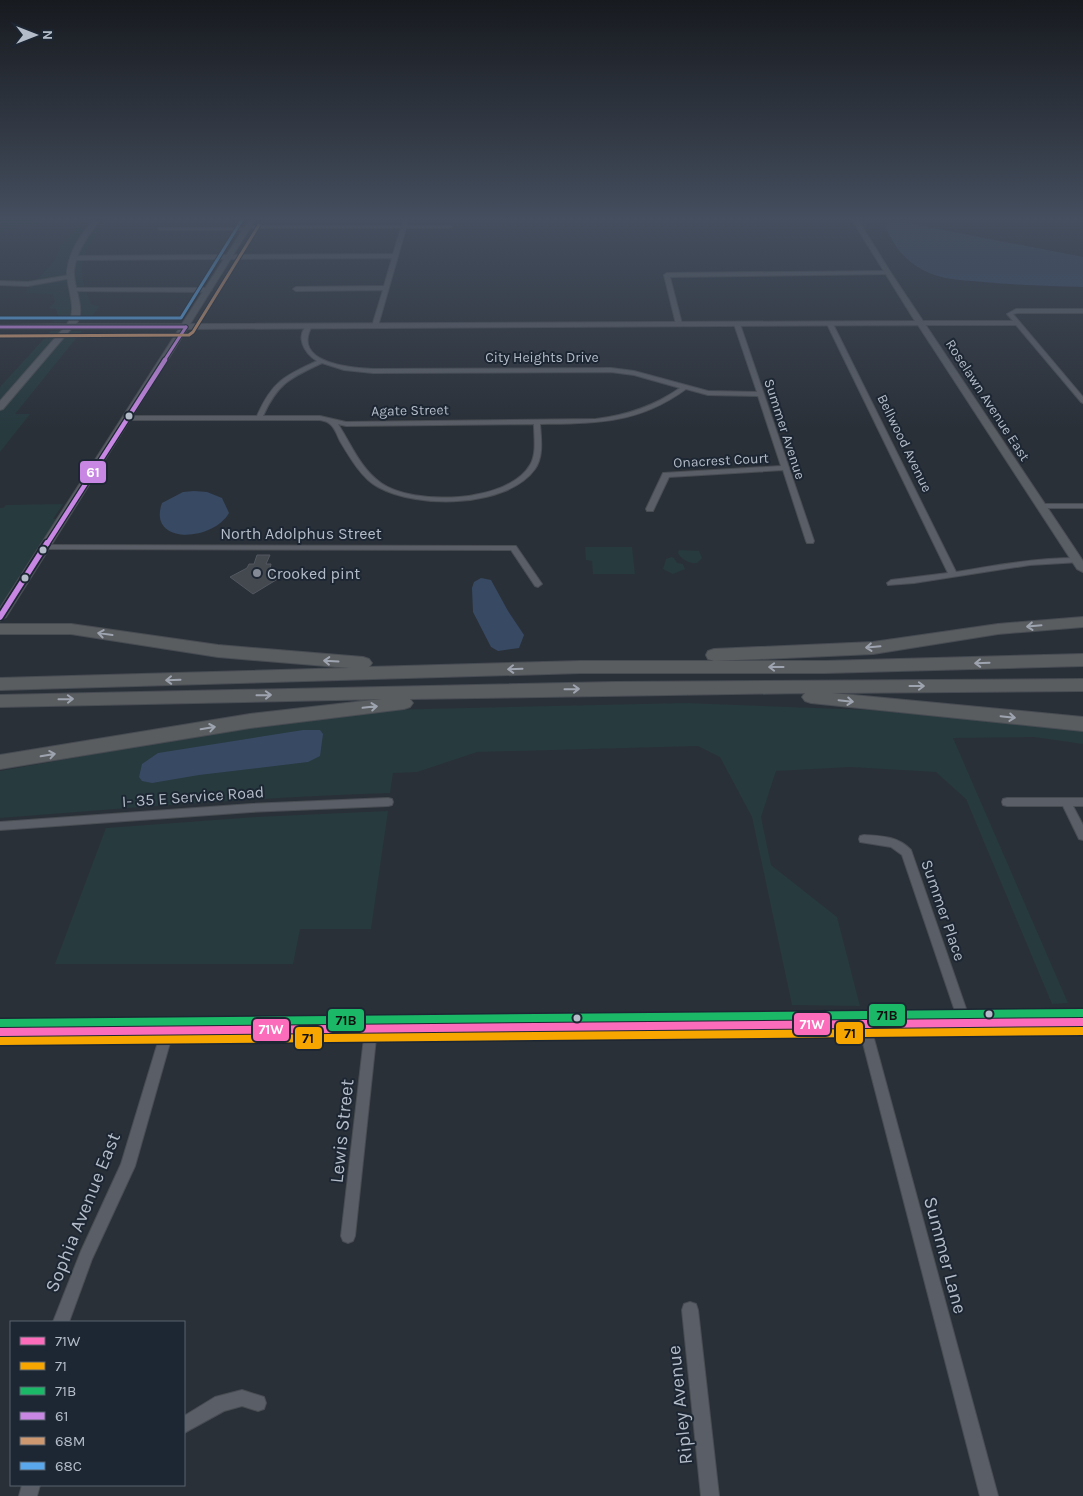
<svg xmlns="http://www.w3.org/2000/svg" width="1083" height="1496" viewBox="0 0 1083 1496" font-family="Karla,sans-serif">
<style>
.green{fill:#273a3e}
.water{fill:#384963}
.building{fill:#444950;stroke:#52575f}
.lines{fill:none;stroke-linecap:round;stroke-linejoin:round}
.street-casing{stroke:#484c53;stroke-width:2}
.secondary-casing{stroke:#484c53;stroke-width:2}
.highway-casing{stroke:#474c53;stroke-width:2}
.street{fill:#5a5e66;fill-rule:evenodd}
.secondary{fill:#595d64;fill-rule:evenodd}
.highway{fill:#5a5d60;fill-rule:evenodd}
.bus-1-casing{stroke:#1d2633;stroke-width:11}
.bus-2-casing{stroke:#1d2633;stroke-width:11}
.bus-3-casing{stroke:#1d2633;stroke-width:11}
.bus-4-far2-casing{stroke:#1d2633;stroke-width:5}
.bus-4-far1-casing{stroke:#1d2633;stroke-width:7}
.bus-4-casing{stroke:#1d2633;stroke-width:9}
.bus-5-casing{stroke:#1d2633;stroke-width:5}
.bus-6-casing{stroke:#1d2633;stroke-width:5}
.bus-1{stroke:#fb6dba;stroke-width:8}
.bus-2{stroke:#f7a600;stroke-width:8}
.bus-3{stroke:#1ab867;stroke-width:8}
.bus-4-far2{stroke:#c787e3;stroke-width:3}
.bus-4-far1{stroke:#c787e3;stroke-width:4.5}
.bus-4{stroke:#c787e3;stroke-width:5.5}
.bus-5{stroke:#cd976f;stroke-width:3}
.bus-6{stroke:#5aa8eb;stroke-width:3}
.oneway{stroke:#9ea4af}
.bus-dot{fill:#b4bcc9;stroke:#1d2633;stroke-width:2}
.poi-dot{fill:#848b96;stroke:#1d2633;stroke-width:2}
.labels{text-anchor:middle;stroke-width:4;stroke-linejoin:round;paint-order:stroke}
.far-street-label{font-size:14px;fill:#b4bcc9;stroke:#1d2633}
.street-label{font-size:16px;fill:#b4bcc9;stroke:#1d2633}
.poi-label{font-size:16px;fill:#b4bcc9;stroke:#1d2633;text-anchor:start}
.near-street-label{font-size:19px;fill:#b4bcc9;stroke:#1d2633}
.line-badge{stroke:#1d2633;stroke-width:2}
.badge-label{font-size:14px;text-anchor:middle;font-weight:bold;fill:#fff}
.pale-badge-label{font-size:14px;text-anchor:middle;font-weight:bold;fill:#111}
</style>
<rect width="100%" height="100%" fill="#2a3038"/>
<!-- green -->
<g class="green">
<path d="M0 220H55L0 232Z"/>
<path d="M83 220H109C82 250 73 266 92 305L100 306 93 315 91 321 53 322 58 315 56 309 49 308 55 302 53 294 25 293 55 260 61 245Z"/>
<path d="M51 331H82L15 414H30L0 452V387Z"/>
<path d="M63 504 53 519H63L0 617V508H3L6 505Z"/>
<path d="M585 547H632L635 574H593L592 561 586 560Z"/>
<path d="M679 550 699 551 702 558 697 563C689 564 681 559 678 553Z"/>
<path d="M671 557 674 558 677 563 683 564 685 569 673 574 663 569 666 559Z"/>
<path d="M686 703 869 710 1083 729V744L1034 737 953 738 1068 1003 1052 1004 966 799 936 772 850 767 776 771 761 817 771 865 837 917 860 1006 792 1005 752 817 720 757 698 746 477 752 417 772 393 773 390 793C260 797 130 808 0 818V771L111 751 160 740 382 710Z"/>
<path d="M388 811 371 929H300L293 964H55L106 828 256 817Z"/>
</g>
<!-- water -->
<g class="water">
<path d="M889 223H907L1083 257V287C1049 286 1016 285 983 282 962 280 941 280 923 270 905 260 893 246 886 227Z"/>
<path d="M194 491 207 492 222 498 229 513C212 542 147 545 162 503L183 492Z"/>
<path d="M481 578 491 580 508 611 524 635 519 648 498 651 491 647 473 612 472 588 474 582Z"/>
<path d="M303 730H320L323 734 320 756 308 762 199 775 152 783 142 781 139 777 142 764 158 753Z"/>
</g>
<!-- building -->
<path class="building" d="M257 555H270L266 564H271L270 569 281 577 253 594 230 577 247 568 249 564H254Z"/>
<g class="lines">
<defs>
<g id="street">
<path d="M404 220H408L407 226H450L452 227 450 228H406L378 326 375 328 372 326 383 290 296 291 293 289 296 287 384 286 392 258 74 260 71 258 74 256 393 254 401 228H249L247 230H160L158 229 160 228H246L248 226H402Z"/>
<path d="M887 271 889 272V274L670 277 682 324 679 326 676 324 664 275 667 273Z"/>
<path d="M70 275 72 276V278L28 286 0 285V281L28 282Z"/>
<path d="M72 288H209L212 290 209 292 70 291V289Z"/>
<path d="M1016 309H1083V313H1017L1013 314 1083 397V403L1081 402 1016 325H921L918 323 921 321H1013L1007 314Z"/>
<path d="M737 322 740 324 814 541 813 543H807L806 541 783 470 669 477 653 511H647L646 509 663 473 781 466 758 396 708 395 686 389C638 424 597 423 540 424 541 438 544 456 535 469 507 508 418 509 378 487 362 479 349 456 340 441 337 435 335 428 330 424 327 421 324 421 320 420H128L125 418 128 416H257C272 382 284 376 317 361 304 353 294 335 309 324L312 326C291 363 350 368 373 369L611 368 634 371 708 391 757 392 734 324ZM322 363 344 370 373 373 611 372 634 375 680 388C654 406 628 415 596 419L346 422 320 416H263C278 383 290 378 322 363ZM338 424 346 426 534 424C534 437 537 454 530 465 508 503 413 506 381 483 360 468 351 444 338 424Z"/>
<path d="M830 322 833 324 956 572C996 565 1036 558 1077 558H1080V562L1030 565 914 583 888 585 887 583 891 580 948 573 827 324Z"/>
<path d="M1039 504H1083V508H1042L1038 506Z"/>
<path d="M42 545 513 546H516L542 584 538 587 535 586 511 550 45 549 41 547Z"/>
<path d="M388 798 392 799 393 802 392 805 388 806 251 812 0 830V822L251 804Z"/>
<path d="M1007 798H1083V806H1073L1083 825V840L1079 839 1063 806H1007L1003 805 1002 802 1003 799Z"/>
<path d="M864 835C881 836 898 836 911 850L971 1023 970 1027 965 1029 960 1027 959 1023 902 855 891 847 860 842 859 839 860 836Z"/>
<path d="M864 1018 869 1020 870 1024 998 1496H980L858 1024 859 1020Z"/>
<path d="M371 1023 376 1025 377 1029 355 1236 353 1241 348 1243 343 1241 341 1236 365 1029 366 1025Z"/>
<path d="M167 1026 172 1028 173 1032 135 1166 92 1259 69 1322H53L81 1251 121 1164 161 1032 162 1028Z"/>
<path d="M690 1302 696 1304 698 1310 719 1496H701L682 1310 684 1304Z"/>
<path d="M242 1390 264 1397 266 1403 264 1409 258 1411 242 1406 224 1411 184 1433V1416L215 1397Z"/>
<path d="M22 1485H40L37 1496H19Z"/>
</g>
<g id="secondary">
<path d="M94 220H100C88 236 76 251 74 271 73 288 87 311 76 324H182L249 220H255L190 324 915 321 852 220H858L891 273 1083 561V572L1077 569 918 325 187 329 6 617 0 621V608L179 329H71L3 409 0 410V401L63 329H0V325L67 324C79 310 66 288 67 271 69 252 81 234 94 220Z"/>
<path d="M1083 1014V1030L0 1040V1024Z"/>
</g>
<g id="highway">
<path d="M1083 617V627L998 634 873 654 714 661 708 659 706 655 708 651 714 649 873 642 998 624Z"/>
<path d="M0 624H71L218 645 363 657 369 659 372 663 369 667 581 661H825L1083 654V666L825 673H581L0 690V678L350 668 218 657 71 634H0Z"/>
<path d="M1083 679V691L832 693 1083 717V731L811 703 805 701 802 697 805 693 410 699 413 703 410 707 404 709 250 728 0 769V755L250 714 382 699 0 707V695L615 682Z"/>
</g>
</defs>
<!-- street casing -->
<use href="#street" class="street-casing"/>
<!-- secondary casing -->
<use href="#secondary" class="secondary-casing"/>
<!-- highway casing -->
<use href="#highway" class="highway-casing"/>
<!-- street -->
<use href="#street" class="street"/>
<!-- secondary -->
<use href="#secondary" class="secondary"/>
<!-- highway -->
<use href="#highway" class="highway"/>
<defs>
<path id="bus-1" d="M0 1032 1083 1022"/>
<path id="bus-2" d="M0 1041 1083 1031"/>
<path id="bus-3" d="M0 1023 1083 1013"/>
<g id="bus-4-far2">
<path d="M0 327H186"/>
<path d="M164 361 186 327"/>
</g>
<path id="bus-4-far1" d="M47 544 165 360"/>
<path id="bus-4" d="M0 617 47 543"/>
<path id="bus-5" d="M0 336 189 335 193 332 259 225"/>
<path id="bus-6" d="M0 318H181L242 220"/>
</defs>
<!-- bus-1 casing -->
<use href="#bus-1" class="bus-1-casing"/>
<!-- bus-2 casing -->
<use href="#bus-2" class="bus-2-casing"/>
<!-- bus-3 casing -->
<use href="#bus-3" class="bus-3-casing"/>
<!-- bus-4-far2 casing -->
<use href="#bus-4-far2" class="bus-4-far2-casing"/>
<!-- bus-4-far1 casing -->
<use href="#bus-4-far1" class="bus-4-far1-casing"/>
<!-- bus-4 casing -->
<use href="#bus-4" class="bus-4-casing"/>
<!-- bus-5 casing -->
<use href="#bus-5" class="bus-5-casing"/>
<!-- bus-6 casing -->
<use href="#bus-6" class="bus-6-casing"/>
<!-- bus-1 -->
<use href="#bus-1" class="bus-1"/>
<!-- bus-2 -->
<use href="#bus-2" class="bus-2"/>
<!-- bus-3 -->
<use href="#bus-3" class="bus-3"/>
<!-- bus-4-far2 -->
<use href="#bus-4-far2" class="bus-4-far2"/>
<!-- bus-4-far1 -->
<use href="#bus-4-far1" class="bus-4-far1"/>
<!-- bus-4 -->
<use href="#bus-4" class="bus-4"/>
<!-- bus-5 -->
<use href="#bus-5" class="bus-5"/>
<!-- bus-6 -->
<use href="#bus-6" class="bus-6"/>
</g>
<!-- one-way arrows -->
<defs><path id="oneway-shaft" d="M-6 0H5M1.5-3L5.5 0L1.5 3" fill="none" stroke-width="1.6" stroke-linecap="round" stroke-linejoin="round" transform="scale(1.25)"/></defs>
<g class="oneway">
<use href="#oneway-shaft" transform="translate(1034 626) rotate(175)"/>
<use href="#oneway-shaft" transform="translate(105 634) rotate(-172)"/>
<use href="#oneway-shaft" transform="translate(873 647) rotate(175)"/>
<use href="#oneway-shaft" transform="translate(331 661) rotate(-177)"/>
<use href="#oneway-shaft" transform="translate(982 663) rotate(178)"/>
<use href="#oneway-shaft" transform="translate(776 667) rotate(-180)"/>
<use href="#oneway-shaft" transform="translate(515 669) rotate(178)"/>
<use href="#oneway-shaft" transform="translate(173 680) rotate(178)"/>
<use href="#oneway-shaft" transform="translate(917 686)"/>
<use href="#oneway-shaft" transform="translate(572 689) rotate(-1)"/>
<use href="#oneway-shaft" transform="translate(264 695) rotate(-1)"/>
<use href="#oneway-shaft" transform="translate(66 699) rotate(-1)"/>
<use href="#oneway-shaft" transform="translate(846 701) rotate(6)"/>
<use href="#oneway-shaft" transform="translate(370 707) rotate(-6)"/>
<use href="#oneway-shaft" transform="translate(1008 717) rotate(6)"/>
<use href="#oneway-shaft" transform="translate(208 728) rotate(-9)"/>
<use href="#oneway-shaft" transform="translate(48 755) rotate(-10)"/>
</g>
<!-- sky -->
<linearGradient id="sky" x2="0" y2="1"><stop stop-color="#171a1f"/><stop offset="0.51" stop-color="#444e5e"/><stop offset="1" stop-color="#444e5e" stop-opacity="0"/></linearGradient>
<rect width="1083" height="429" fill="url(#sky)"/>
<!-- markers -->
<g class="bus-dot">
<circle cx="129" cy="416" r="4.5"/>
<circle cx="43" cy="550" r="4.5"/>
<circle cx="25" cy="578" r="4.5"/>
<circle cx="989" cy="1014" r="4.5"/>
<circle cx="577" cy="1018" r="4.5"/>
</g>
<circle class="poi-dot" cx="257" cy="573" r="5"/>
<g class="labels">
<!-- far-street labels -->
<g class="far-street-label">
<text x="542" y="362">City Heights Drive</text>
<text transform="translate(988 400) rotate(57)" y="5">Roselawn Avenue East</text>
<text transform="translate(410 410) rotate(-1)" y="5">Agate Street</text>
<text transform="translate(785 429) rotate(72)" y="5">Summer Avenue</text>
<text transform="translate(905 443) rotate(64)" y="5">Bellwood Avenue</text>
<text transform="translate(721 460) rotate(-3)" y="5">Onacrest Court</text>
</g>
<!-- street labels -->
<g class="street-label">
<text x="301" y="539">North Adolphus Street</text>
<text transform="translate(193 796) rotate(-4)" y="6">I- 35 E Service Road</text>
<text transform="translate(944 910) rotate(71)" y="6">Summer Place</text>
</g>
<!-- poi labels -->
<g class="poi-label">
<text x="267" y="579">Crooked pint</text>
</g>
<!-- near-street labels -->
<g class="near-street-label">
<text transform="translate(341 1131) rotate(-84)" y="7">Lewis Street</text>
<text transform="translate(82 1212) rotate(-68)" y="7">Sophia Avenue East</text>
<text transform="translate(946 1255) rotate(75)" y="7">Summer Lane</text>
<text transform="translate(679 1405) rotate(-96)" y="7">Ripley Avenue</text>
</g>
</g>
<g class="line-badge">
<rect x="79" y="460" width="28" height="24" rx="5" fill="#c787e3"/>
<rect x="868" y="1003" width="38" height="24" rx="5" fill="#1ab867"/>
<rect x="327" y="1008" width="38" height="24" rx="5" fill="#1ab867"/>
<rect x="793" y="1012" width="38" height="24" rx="5" fill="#fb6dba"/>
<rect x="252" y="1018" width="38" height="24" rx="5" fill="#fb6dba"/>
<rect x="835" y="1021" width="29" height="24" rx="5" fill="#f7a600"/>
<rect x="294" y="1026" width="29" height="24" rx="5" fill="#f7a600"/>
</g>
<g class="badge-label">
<text x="93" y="477">61</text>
<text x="812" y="1029">71W</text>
<text x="271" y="1034">71W</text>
</g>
<g class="pale-badge-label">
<text x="887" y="1020">71B</text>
<text x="346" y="1025">71B</text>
<text x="850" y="1038">71</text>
<text x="308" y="1043">71</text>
</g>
<!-- legend -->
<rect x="10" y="1321" width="175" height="165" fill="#1d2633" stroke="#59626f"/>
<rect x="20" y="1337" width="25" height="8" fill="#fb6dba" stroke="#59626f"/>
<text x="55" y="1346" font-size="15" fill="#b4bcc9">71W</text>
<rect x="20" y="1362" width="25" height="8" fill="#f7a600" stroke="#59626f"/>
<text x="55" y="1371" font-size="15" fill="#b4bcc9">71</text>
<rect x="20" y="1387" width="25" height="8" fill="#1ab867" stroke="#59626f"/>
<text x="55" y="1396" font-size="15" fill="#b4bcc9">71B</text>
<rect x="20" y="1412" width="25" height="8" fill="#c787e3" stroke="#59626f"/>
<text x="55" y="1421" font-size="15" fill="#b4bcc9">61</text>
<rect x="20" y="1437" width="25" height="8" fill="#cd976f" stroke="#59626f"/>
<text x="55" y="1446" font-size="15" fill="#b4bcc9">68M</text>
<rect x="20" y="1462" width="25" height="8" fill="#5aa8eb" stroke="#59626f"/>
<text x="55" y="1471" font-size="15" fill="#b4bcc9">68C</text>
<!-- north arrow -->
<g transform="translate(35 35) rotate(90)" stroke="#1d2633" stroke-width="4" paint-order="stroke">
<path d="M0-4L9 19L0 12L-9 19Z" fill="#b4bcc9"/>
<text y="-8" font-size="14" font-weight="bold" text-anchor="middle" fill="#b4bcc9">N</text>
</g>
</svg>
